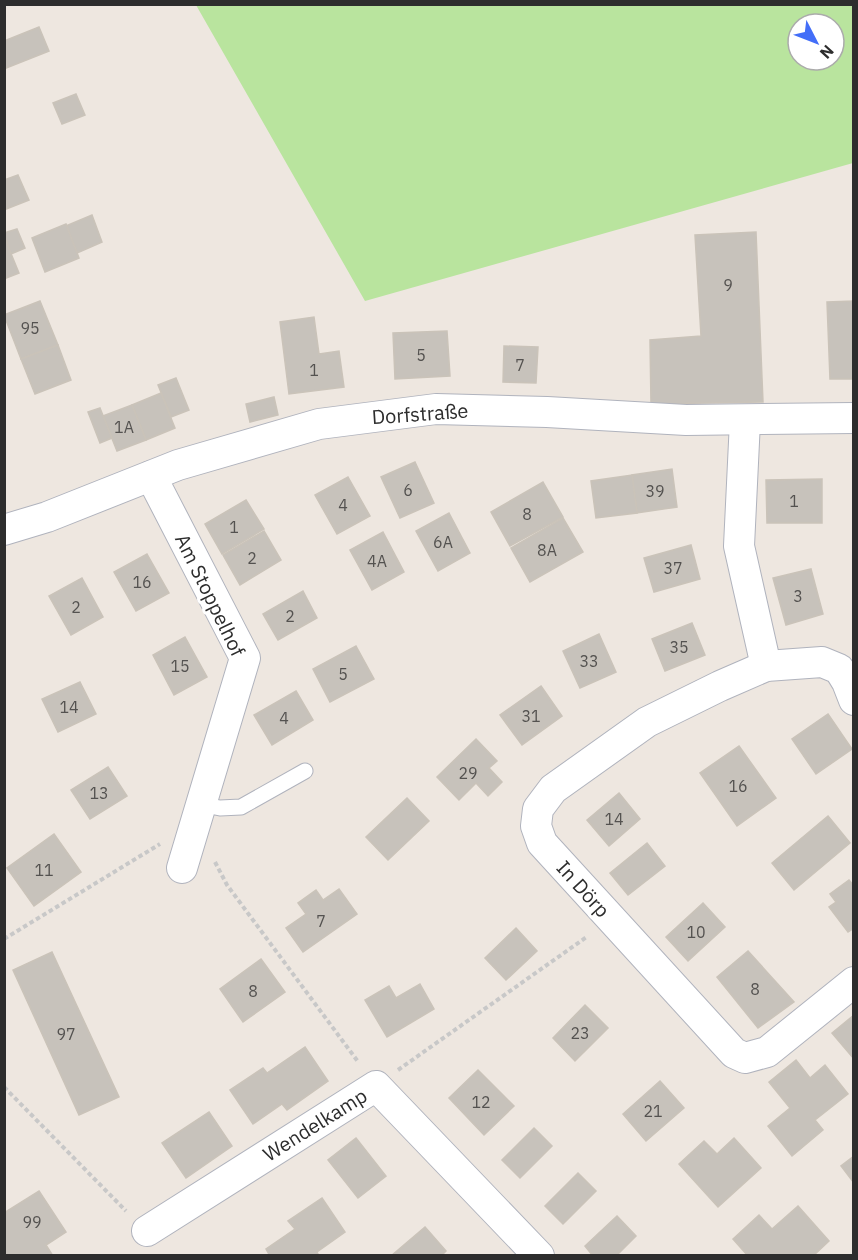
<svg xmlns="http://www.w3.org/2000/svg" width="858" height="1260" viewBox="0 0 858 1260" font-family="'IBM Plex Sans',sans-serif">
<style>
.green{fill:#b9e49e;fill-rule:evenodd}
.building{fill:#c7c2bb;stroke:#cac3b9;stroke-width:1.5}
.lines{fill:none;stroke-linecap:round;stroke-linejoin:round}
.service-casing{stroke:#b0b3bd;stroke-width:17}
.minor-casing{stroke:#b0b3bd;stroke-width:32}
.path{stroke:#c8c8c8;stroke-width:4;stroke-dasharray:4.5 3;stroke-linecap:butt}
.service{stroke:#fff;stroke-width:15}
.minor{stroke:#fff;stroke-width:30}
.labels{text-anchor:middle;stroke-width:6;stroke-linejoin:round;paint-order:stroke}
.number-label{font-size:16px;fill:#545250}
.street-label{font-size:20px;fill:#2d2d2d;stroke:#fff}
</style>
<rect width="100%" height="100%" fill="#eee7e0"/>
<!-- green -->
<path class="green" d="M196 5H853V163L365 301ZM798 24H834V60H798Z"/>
<!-- building -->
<g class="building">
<path d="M39 27 49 51 4 69V41Z"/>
<path d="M76 94 85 115 62 124 53 103Z"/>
<path d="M18 175 29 200 4 210V180Z"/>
<path d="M92 215 102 242 77 253 66 226Z"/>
<path d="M66 224 79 258 45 272 32 238Z"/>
<path d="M17 229 25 248 11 254 4 233Z"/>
<path d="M756 232 763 402 651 404 650 340 701 336 695 235Z"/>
<path d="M5 239 19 273 4 279V240Z"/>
<path d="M40 301 58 345 21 359 4 315Z"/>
<path d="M854 301V379H830L827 302Z"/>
<path d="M314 317 319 354 339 351 344 387 289 394 280 322Z"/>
<path d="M447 331 450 376 395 379 393 333Z"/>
<path d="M58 345 71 380 35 394 21 359Z"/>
<path d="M504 346 538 347 536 383 503 382Z"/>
<path d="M176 378 189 410 171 417 158 385Z"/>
<path d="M161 393 175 428 146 440 132 405Z"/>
<path d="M274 397 278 415 250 422 246 404Z"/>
<path d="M132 405 146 440 117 451 103 416Z"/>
<path d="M100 408 112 438 100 443 88 412Z"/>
<path d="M415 462 434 503 400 518 381 477Z"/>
<path d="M672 469 677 507 637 513 632 475Z"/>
<path d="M632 475 637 513 596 518 591 481Z"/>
<path d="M348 477 370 516 337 534 315 495Z"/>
<path d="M822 479V523H767L766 480Z"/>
<path d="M543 482 563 517 510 546 491 512Z"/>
<path d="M246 500 264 529 222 554 205 524Z"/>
<path d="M449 513 470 553 438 571 416 531Z"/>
<path d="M563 518 583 552 530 582 511 548Z"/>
<path d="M264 531 281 560 240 585 223 555Z"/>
<path d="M383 532 404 572 372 590 350 550Z"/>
<path d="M691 545 700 579 654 592 644 558Z"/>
<path d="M147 554 169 593 136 611 114 572Z"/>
<path d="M811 569 823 614 786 625 773 578Z"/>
<path d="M82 578 103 617 71 635 49 596Z"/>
<path d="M303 591 317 618 278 640 263 614Z"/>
<path d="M692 623 705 655 665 671 652 639Z"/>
<path d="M599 634 616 672 580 688 563 651Z"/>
<path d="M185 637 207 677 174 695 153 655Z"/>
<path d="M356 646 374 679 330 702 313 669Z"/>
<path d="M80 682 96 714 58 732 42 699Z"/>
<path d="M541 686 562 716 522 745 500 715Z"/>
<path d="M296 691 313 720 272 745 254 715Z"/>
<path d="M828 714 852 749 816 774 792 739Z"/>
<path d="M476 739 497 761 489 768 502 782 488 796 476 783 459 800 437 777Z"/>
<path d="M739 746 776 798 737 826 700 773Z"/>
<path d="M108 767 127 796 90 819 71 790Z"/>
<path d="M619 793 640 819 609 846 587 820Z"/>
<path d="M407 798 429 821 388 860 366 837Z"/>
<path d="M828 816 850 843 794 890 772 863Z"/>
<path d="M54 834 81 872 34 906 7 868Z"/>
<path d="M647 843 665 866 628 895 610 873Z"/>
<path d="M849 880 854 886V928L848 932 829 907 836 902 830 894Z"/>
<path d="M339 889 357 914 303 952 286 928 306 914 298 903 316 890 323 900Z"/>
<path d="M703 903 725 927 688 961 666 937Z"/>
<path d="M516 928 537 951 506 980 485 958Z"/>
<path d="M748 951 794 1002 758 1028 717 977Z"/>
<path d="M52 952 119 1097 79 1115 13 970Z"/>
<path d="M261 959 285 992 243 1022 220 989Z"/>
<path d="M420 984 434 1009 387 1037 365 1000 389 986 396 998Z"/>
<path d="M585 1005 608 1028 575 1061 553 1038Z"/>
<path d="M854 1015V1059L832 1033Z"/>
<path d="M305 1047 328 1081 287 1110 282 1104 253 1124 230 1090 263 1068 267 1073Z"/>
<path d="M796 1060 810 1078 825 1065 848 1094 815 1120 823 1130 792 1156 768 1126 790 1108 769 1082Z"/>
<path d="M478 1070 514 1106 484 1135 449 1098Z"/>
<path d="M660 1081 684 1108 646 1141 623 1114Z"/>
<path d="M209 1112 232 1146 186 1178 162 1143Z"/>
<path d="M534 1128 552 1146 520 1178 502 1160Z"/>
<path d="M356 1138 386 1176 358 1198 328 1160Z"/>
<path d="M734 1138 761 1168 718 1207 679 1164 704 1141 717 1154Z"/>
<path d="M854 1156V1183L841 1166Z"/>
<path d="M578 1173 596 1191 563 1224 545 1206Z"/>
<path d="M39 1191 66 1232 46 1245 53 1256H4V1213Z"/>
<path d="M322 1198 345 1232 317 1252 319 1256H270L266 1249 295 1229 288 1221Z"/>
<path d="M798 1206 829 1241 813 1256H748L733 1239 759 1215 772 1229Z"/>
<path d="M617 1216 636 1236 616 1256H593L585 1246Z"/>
<path d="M425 1227 446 1251 441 1256H391Z"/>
</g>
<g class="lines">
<defs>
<path id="service" d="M200 804 220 808 241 807 305 771"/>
<g id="minor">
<path d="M745 421 739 546 766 666"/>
<path d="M151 476 245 658 182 868"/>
<path d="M4 530 47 517 178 465 319 424 436 409 547 412 686 420 854 418"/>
<path d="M854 700 847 682 839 669 822 662 766 666 720 686 647 722 553 789 538 809 536 826 542 843 734 1053 745 1058 767 1052 854 982"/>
<path d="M147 1231 376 1086 539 1256"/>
</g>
</defs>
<!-- service casing -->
<use href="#service" class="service-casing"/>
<!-- minor casing -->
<use href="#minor" class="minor-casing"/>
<!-- path -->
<g class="path">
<path d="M215 862 227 885 359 1063"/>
<path d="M4 939 160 844"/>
<path d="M398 1070 588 936"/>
<path d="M4 1087 126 1211"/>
</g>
<!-- service -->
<use href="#service" class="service"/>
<!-- minor -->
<use href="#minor" class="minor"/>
</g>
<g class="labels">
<!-- number labels -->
<g class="number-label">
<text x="728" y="291">9</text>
<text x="30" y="334">95</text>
<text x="421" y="361">5</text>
<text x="520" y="371">7</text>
<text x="314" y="376">1</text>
<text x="124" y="433">1A</text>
<text x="408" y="496">6</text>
<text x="655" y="497">39</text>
<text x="794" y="507">1</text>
<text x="343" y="511">4</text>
<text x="527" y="520">8</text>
<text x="234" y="533">1</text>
<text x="443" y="548">6A</text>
<text x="547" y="556">8A</text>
<text x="252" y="564">2</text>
<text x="377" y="567">4A</text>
<text x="673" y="574">37</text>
<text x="142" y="588">16</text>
<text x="798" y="602">3</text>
<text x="76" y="613">2</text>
<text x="290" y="622">2</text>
<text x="679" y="653">35</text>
<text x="589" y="667">33</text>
<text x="180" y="672">15</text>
<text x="343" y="680">5</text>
<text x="69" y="713">14</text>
<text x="531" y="722">31</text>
<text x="284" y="724">4</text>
<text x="468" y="779">29</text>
<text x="738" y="792">16</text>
<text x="99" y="799">13</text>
<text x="614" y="825">14</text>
<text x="44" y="876">11</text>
<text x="321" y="927">7</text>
<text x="696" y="938">10</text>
<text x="755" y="995">8</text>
<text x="253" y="997">8</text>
<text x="580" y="1039">23</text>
<text x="66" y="1040">97</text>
<text x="481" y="1108">12</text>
<text x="653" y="1117">21</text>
<text x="32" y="1228">99</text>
</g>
<!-- street labels -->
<g class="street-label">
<text transform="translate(420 414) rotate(-4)" y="7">Dorfstraße</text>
<text transform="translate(210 595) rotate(64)" y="7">Am Stoppelhof</text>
<text transform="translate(583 889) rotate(48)" y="7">In Dörp</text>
<text transform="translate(315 1125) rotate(-32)" y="7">Wendelkamp</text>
</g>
</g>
<!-- border -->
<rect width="858" height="1260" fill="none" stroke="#2d2d2d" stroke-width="12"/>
<!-- north arrow -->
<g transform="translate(816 42) rotate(132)"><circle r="28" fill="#ffffff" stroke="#ababab" stroke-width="1.5"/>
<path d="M0-4.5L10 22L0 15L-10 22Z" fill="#436ef8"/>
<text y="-9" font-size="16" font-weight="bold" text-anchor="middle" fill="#2d2d2d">N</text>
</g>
</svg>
